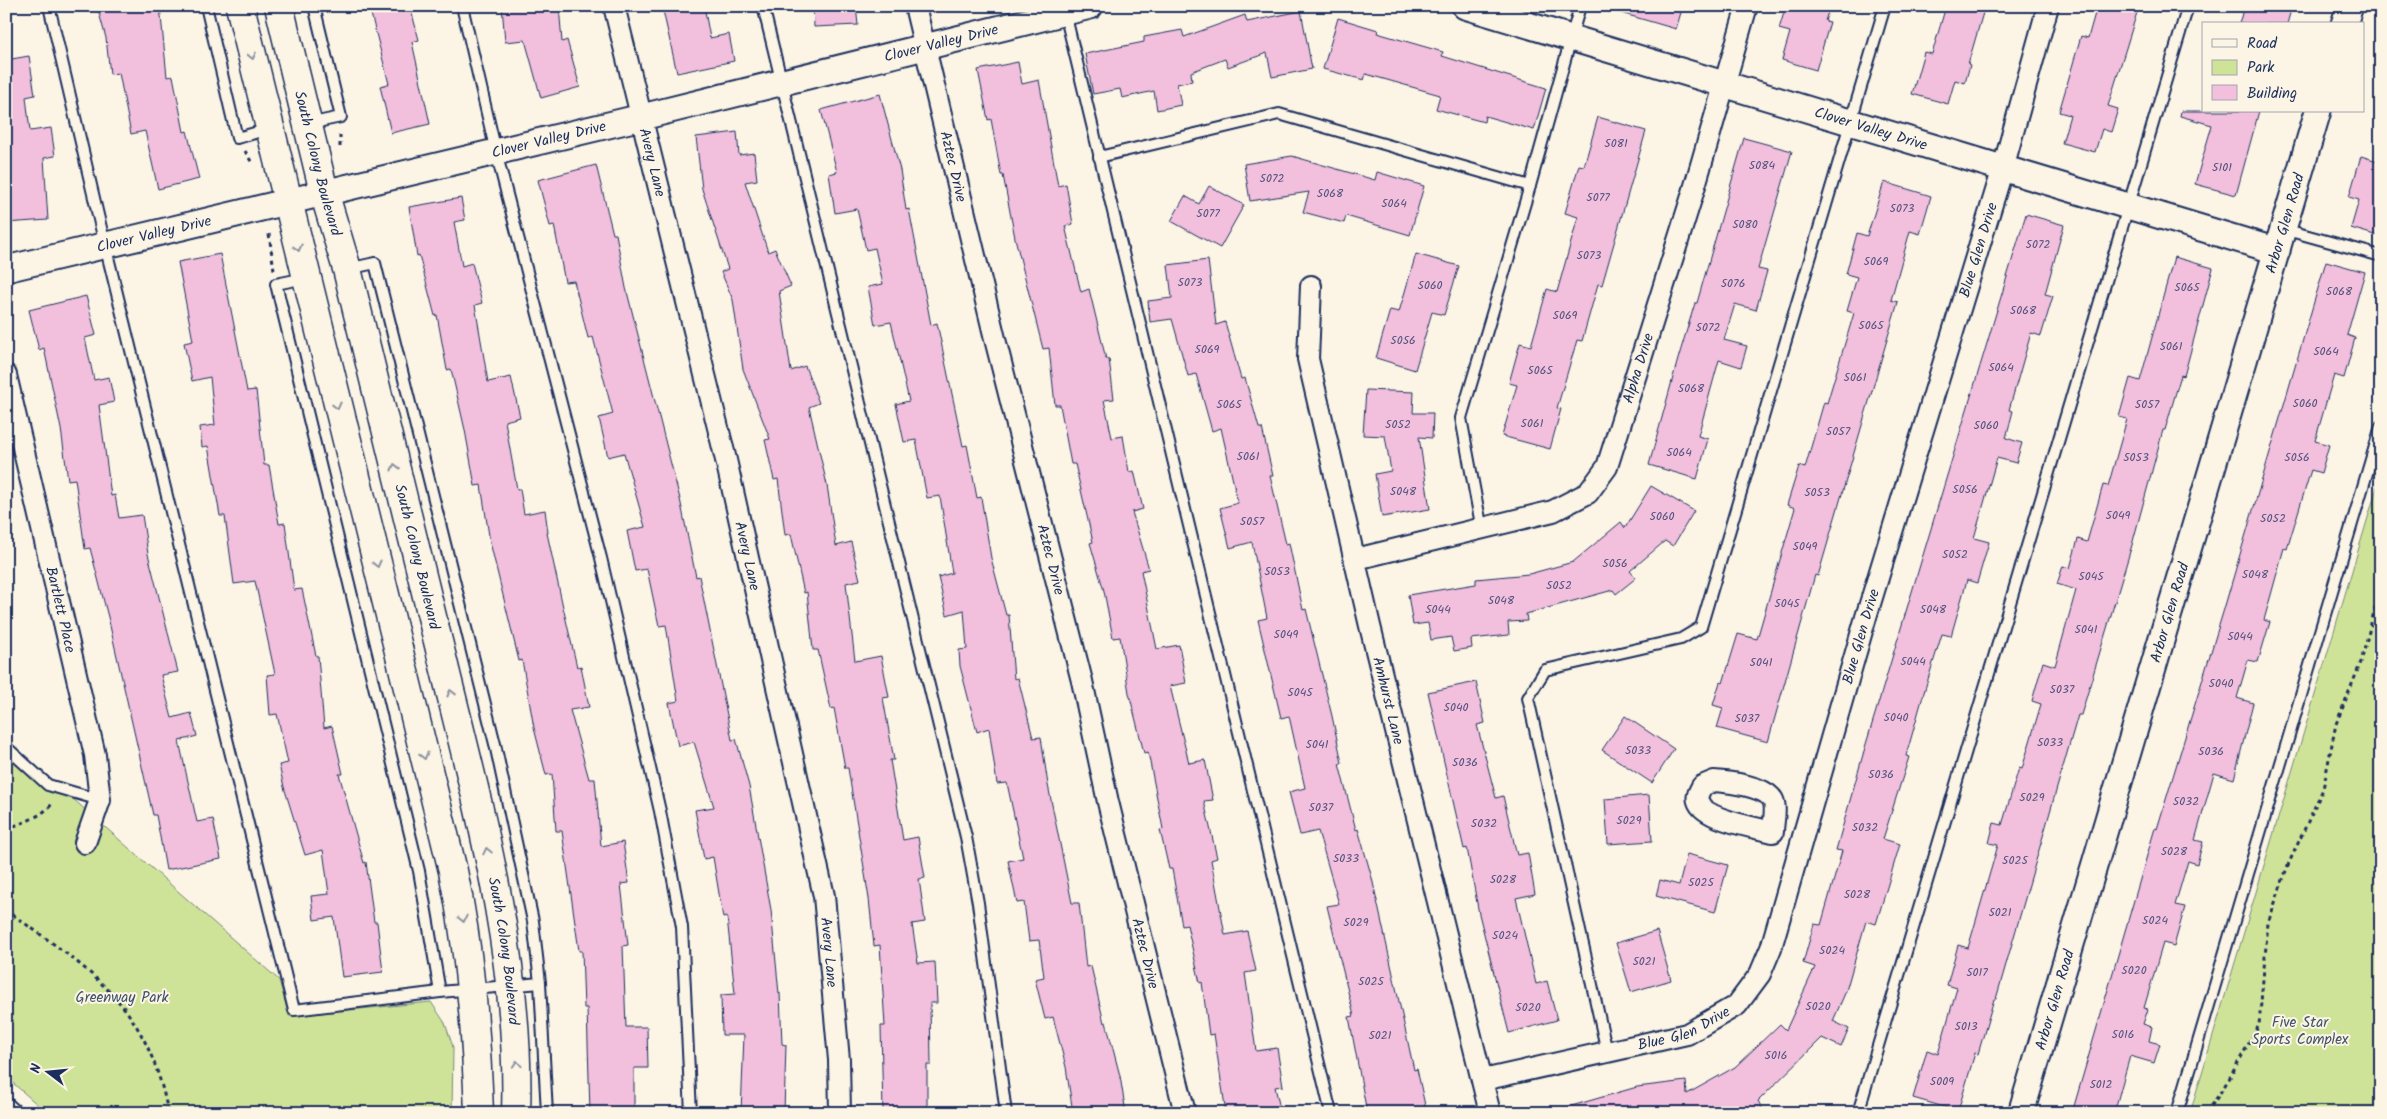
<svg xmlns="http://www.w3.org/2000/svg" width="2387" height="1119" viewBox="0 0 2387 1119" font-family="Kalam,sans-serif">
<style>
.green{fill:#cfe398;stroke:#75897b}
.building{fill:#f2bfdd;stroke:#1b2f5e}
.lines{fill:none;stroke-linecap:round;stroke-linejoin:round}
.service-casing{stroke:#1b2f5e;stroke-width:14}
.minor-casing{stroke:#1b2f5e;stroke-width:24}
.tertiary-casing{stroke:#1b2f5e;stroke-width:29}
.secondary-casing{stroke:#1b2f5e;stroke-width:31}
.path{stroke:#1b2f5e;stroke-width:3;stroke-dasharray:4 4;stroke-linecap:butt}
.service{stroke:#fcf5e5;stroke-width:10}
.minor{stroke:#fcf5e5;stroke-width:20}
.tertiary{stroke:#fcf5e5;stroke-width:25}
.secondary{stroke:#fcf5e5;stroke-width:28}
.oneway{stroke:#8c92a2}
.labels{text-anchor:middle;stroke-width:4;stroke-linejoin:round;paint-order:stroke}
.number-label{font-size:12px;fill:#51537e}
.street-label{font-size:15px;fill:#1b2f5e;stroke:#fcf5e5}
.park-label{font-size:15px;fill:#3f536a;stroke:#fcf5e5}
</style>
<rect width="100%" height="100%" fill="#fcf5e5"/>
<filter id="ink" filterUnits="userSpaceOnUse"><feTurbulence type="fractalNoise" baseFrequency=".02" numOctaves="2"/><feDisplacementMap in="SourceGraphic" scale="10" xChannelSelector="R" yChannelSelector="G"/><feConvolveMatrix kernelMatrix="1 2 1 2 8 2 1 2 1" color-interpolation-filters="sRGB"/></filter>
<g filter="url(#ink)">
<!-- green -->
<g class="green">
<path d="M2381 474V1113H2190Z"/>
<path d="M6 740 279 980 289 1016 431 1002 445 1023 453 1047 452 1113H47L6 1077Z"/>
</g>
<!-- building -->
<g class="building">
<path d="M97 6H160L167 77 173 76 184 132 187 131 199 179 158 189 145 131 131 134 119 73 110 74 106 38Z"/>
<path d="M369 6H410L419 40 412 42 430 124 391 133 380 86 389 84Z"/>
<path d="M502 6H559L562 42 567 40 580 87 541 98 525 40 505 42Z"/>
<path d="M662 6H704L710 38 729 34 734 61 677 73Z"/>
<path d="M813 6H856L858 25 814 27Z"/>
<path d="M1615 6H1683L1676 29 1614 11Z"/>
<path d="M1786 6H1830L1825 21 1830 22 1816 70 1782 60 1790 32 1779 29Z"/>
<path d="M1946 6H1985L1968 64 1970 65 1965 83 1955 80 1948 104 1912 94 1924 52 1932 54Z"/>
<path d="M2097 6H2139L2108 106 2118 109 2111 132 2102 129 2095 152 2062 143 2070 115 2059 112 2081 36 2088 38Z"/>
<path d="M2244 6H2292L2287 24H2239Z"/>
<path d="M1301 11 1312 69 1272 77 1267 53 1228 67 1225 59 1191 72 1192 81 1177 84 1181 105 1157 110 1154 91 1122 98 1120 89 1093 94 1085 54 1144 42V37L1182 30 1184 37 1245 15 1247 22Z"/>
<path d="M1338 18 1378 30 1377 33 1443 52 1442 56 1546 88 1534 130 1485 116 1484 122 1436 109 1440 95 1366 74 1364 80 1323 69Z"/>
<path d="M29 56 35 95 26 97 30 131 51 128 55 156 44 158 48 220 6 223V60Z"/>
<path d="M1018 62 1022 84 1039 80 1058 186 1066 184 1073 224 1065 226 1081 292 1089 289 1106 359H1109L1114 399 1104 400 1112 438 1123 436 1129 472 1134 471 1143 509 1132 512 1149 569 1141 571 1157 649 1179 645 1186 683 1170 686 1189 763 1205 760 1213 800 1204 801 1217 858 1211 860 1225 935 1247 931 1256 971 1245 973 1256 1051 1277 1048 1283 1086 1275 1087 1281 1113H1226L1214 1034 1209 1035 1202 982 1200 983 1187 925 1182 926 1172 869H1169L1160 830 1163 829 1148 752 1144 753 1129 693 1120 637 1113 638 1104 591 1090 543 1093 542 1075 464H1071L1060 405H1055L1049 348 1043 349 1015 238 1003 175H1001L991 119 988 120 978 70Z"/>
<path d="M880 94 900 170 906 210 909 209 931 325 937 323 963 446 967 445 977 498 981 497 991 558 1006 615H1009L1014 679 1018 678 1033 738 1041 737 1048 785 1072 903H1079L1086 967 1091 966 1104 1023 1106 1022 1120 1076 1126 1113H1073L1066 1067 1053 1017 1045 1019 1035 979 1044 977 1039 940 1029 941 1024 902 1017 903 1008 861 1023 858 1007 783 997 784 989 728 977 732 960 666 959 650 967 649 964 610 947 615 938 577 952 573 940 496 927 498 916 440 904 442 896 404 909 401 891 322 875 325 868 287 883 284 875 248 866 250 857 209 835 213 829 174 837 172 821 110Z"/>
<path d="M2181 111H2259L2236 195 2195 184 2212 125 2180 116Z"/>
<path d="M1598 117 1646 131 1602 285 1598 284 1582 341 1577 340 1557 408 1561 409 1550 449 1502 436 1517 385 1509 383 1520 343 1531 346 1547 289 1557 292 1578 217 1565 213 1579 165 1584 166Z"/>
<path d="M737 132 739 155 754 153 757 180 745 182 768 252 775 249 791 286 779 291 791 371 805 366 819 403 809 407 827 485 836 546 851 542 860 580 846 583 855 661 881 656 889 697 883 698 894 760H890L903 840 918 837 925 878 919 879 925 922 912 924 918 963 935 962 937 1003H930L931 1065H927V1113H883L881 1026H885L880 945 874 946 869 899 848 768H845L834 708 831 709 818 650H813L807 592 804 593 791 534 785 535 778 479 774 480 765 440 770 439 743 369 733 300 721 272 728 269 702 189 696 137Z"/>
<path d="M1744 138 1792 151 1758 269 1767 271 1756 310 1735 304 1724 340 1747 346 1741 367 1719 360 1698 436 1708 439 1697 479 1649 465 1678 359 1695 303H1697Z"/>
<path d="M1292 156 1375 180 1377 172 1424 186 1410 235 1346 216 1344 223 1303 212 1309 192 1250 201 1244 164Z"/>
<path d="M2361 156 2381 162V237L2351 228 2359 200 2349 197Z"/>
<path d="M596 165 613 234H616L626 288 680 499 696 577 699 576 732 740 736 739 749 786 771 910 779 994 780 993 782 1044 786 1045 784 1113H741L744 1035H722L721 995 735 994 727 917 723 918 713 857 704 859 695 810 714 807 694 742 678 746 669 703 678 701 666 625 659 626 647 569 635 571 627 531 645 527 624 453 608 457 599 418 613 414 593 337 588 338 574 281 565 282 554 225 550 226 538 180Z"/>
<path d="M1884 182 1931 196 1920 234 1910 231 1891 300 1898 302 1818 576 1815 575 1768 742 1717 728 1723 708 1713 705 1720 682 1723 683 1738 634 1757 639 1795 508 1787 505 1799 466 1805 468 1824 402 1827 403 1854 313 1847 311 1857 277 1846 274 1857 233 1867 236Z"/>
<path d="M1209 186 1244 205 1220 248 1171 221 1185 196 1199 204Z"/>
<path d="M461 198 465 220 454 222 462 266 472 263 482 303 475 305 488 382 511 377 520 417 505 421 517 489H520L524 514 545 510 548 533H547L563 607 577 667 581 666 589 707 570 710 589 779H595L601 846 623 842 629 883 621 884 628 945 623 946 626 1027H647L648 1068H634V1113H590L587 1008H584L582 951H579L562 831H556L552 774 546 775 534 728 522 660 519 661 490 542 481 485 475 486 465 430 451 369 447 370 437 315 435 316 419 255 417 256 409 207Z"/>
<path d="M2026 214 2064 225 2045 294 2053 296 2041 336 2031 333 2009 410 2013 411 2006 438 2022 443 2016 463 1997 458 1974 538 1989 542 1977 583 1967 580 1951 636 1942 634 1925 689 1906 756 1909 757 1883 839 1900 844 1876 924 1866 921 1846 991 1833 1021 1849 1029 1841 1047 1822 1038 1758 1101 1765 1113H1569L1568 1107 1637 1087 1686 1081 1687 1094 1735 1067 1780 1024 1786 1030 1815 967 1803 963 1814 924 1821 925 1842 851 1836 850 1866 744Z"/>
<path d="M220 254 247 391 256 390 264 465H269L279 524 285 523 294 590 302 589 316 656H318L324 728 332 726 343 774H339L364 863 366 862 374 922H377L383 972 342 977 334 917 314 920 311 896 329 894 323 850 305 855 284 787 279 765 288 763 277 714 270 715 267 675 275 674 255 581 234 584 225 516H220L208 446 202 447 200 427 215 425 210 377 192 381 184 343 193 341 178 262Z"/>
<path d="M1416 254 1459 266 1444 315 1432 312 1415 370 1376 358 1390 310 1399 312Z"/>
<path d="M2174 257 2213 268 2184 376 2181 375 2165 430H2163L2132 545 2081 715H2078L1996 999H1994L1978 1054 1975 1053 1958 1111 1913 1098 1927 1050 1938 1054 1957 988 1947 985 1958 945 1968 948 1998 845 1989 843 1994 823 2002 825 2019 768 2022 769 2041 704 2032 701 2043 662 2055 666 2076 590 2057 584 2063 566 2070 568 2078 539 2087 542 2103 485 2108 486 2127 419 2119 417 2130 378 2140 381Z"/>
<path d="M1208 260 1216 325 1225 322 1241 379 1245 378 1259 428H1262L1273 476H1270L1286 544 1289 543 1303 610 1306 609 1332 716 1342 763 1339 764 1356 830 1358 829 1372 878 1414 1070 1417 1069 1426 1110 1410 1113H1367L1349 1017 1354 1016 1327 906 1339 904 1318 831 1300 835 1289 792 1305 788 1289 716 1281 718 1258 620 1267 618 1252 542 1230 548 1220 508 1238 503 1221 428 1212 431 1196 374 1188 376 1172 319 1150 322 1148 301 1172 298 1168 265Z"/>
<path d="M2326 261 2365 272 2347 335 2355 338 2344 378 2334 375 2315 441 2329 445 2321 473 2311 470 2287 549 2284 548 2264 620 2270 622 2258 662 2248 660 2237 698 2253 703 2234 779 2214 773 2195 840 2203 842 2197 864 2188 861 2175 905 2185 907 2174 946 2163 943 2144 1008 2148 1009 2143 1024 2152 1027 2149 1041 2160 1044 2154 1063 2130 1056 2114 1113H2072L2155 828 2157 829 2224 609Z"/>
<path d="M86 296 96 335 85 338 94 380 109 377 114 402 99 405 111 496 115 495 119 518 142 515 148 554 178 672 161 675 172 718 191 713 197 736 179 741 197 822 213 819 221 859 166 870 156 815H153L108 617 90 548 85 549 75 479 68 480 61 429 44 348 39 350 29 310Z"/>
<path d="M1366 390 1414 392 1413 413H1433L1432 438 1419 437 1430 509 1382 517 1375 474 1391 471 1385 436 1363 435Z"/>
<path d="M1651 486 1694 511 1673 546 1665 541 1630 571 1636 578 1616 594 1613 590 1526 614 1527 621 1508 622 1509 635 1471 639 1472 648 1454 651 1451 637 1431 640 1428 623 1413 625 1408 595 1476 584V579L1529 574 1573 562 1621 522 1625 528Z"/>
<path d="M1476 682 1485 723 1477 725 1496 798 1503 796 1517 855 1528 853 1535 894 1516 898 1536 984 1547 981 1557 1020 1509 1033 1479 914 1467 848 1464 849 1428 692Z"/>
<path d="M1625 716 1674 749 1652 783 1602 750Z"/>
<path d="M1649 795 1652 841 1608 844 1605 799Z"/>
<path d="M1687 854 1728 865 1715 912 1656 896 1660 880 1679 885Z"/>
<path d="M1657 931 1671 980 1631 992 1616 943Z"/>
</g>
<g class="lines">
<defs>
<g id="service">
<path d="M49 6 105 245 294 1010 440 992"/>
<path d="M206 6 237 138 269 129"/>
<path d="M462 6 496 152 601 558 660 811 682 927 691 1113"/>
<path d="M763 6 966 837 978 903 1006 1113"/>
<path d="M1065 13 1331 1113"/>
<path d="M308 124 341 117 314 6"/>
<path d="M1099 157 1279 114 1530 186 1580 6"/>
<path d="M2283 229 2381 256"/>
<path d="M348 269 375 263 495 744 533 921 540 983 547 1113"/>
<path d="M305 278 276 284 419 871 440 992 540 983"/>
<path d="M1482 530 1461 418 1530 186"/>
<path d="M6 747 48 785 100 800"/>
<path d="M1607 1052 1528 698 1545 670 1681 639 1701 627 1885 6"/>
<path d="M6 1102 18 1113"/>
<path d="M1858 1113 2188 6"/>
<path d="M2177 1113 2381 426"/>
</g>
<g id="minor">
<path id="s1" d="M614 6 726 460 824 896 839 1060 840 1113"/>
<path id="s2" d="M915 6 996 343 1082 681 1108 802 1185 1113"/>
<path id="s3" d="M1311 286 1308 359 1370 626 1490 1113"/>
<path id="s4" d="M6 375 95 755 100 800 85 843"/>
<path id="s5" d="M1356 559 1553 511 1588 493 1607 467 1692 196 1747 6"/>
<path d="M1714 781C1728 782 1765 786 1773 800 1777 808 1773 823 1773 832 1756 828 1703 819 1698 801 1696 796 1700 790 1702 786Z"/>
<path id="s6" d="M1483 1080 1687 1034 1737 1005 1760 974 1771 948 1866 617 2003 168 2048 6"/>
</g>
<g id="tertiary">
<path id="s7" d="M1465 6 2277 251"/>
<path d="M2344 24 2350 6"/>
<path id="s8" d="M6 269 642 117 1090 6"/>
<path id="s9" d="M2021 1113 2318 111"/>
</g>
<g id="secondary">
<path d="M240 6 453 871C470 952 476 1030 479 1113"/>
<path id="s10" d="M279 6 324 192 347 269C380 405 414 541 447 678 482 819 521 966 516 1113"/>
</g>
</defs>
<!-- service casing -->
<use href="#service" class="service-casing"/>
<!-- minor casing -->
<use href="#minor" class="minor-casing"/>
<!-- tertiary casing -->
<use href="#tertiary" class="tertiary-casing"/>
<!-- secondary casing -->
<use href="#secondary" class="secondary-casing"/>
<!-- path -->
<g class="path">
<path d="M340 147V133"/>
<path d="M245 151 252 163"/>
<path d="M269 234 274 270"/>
<path d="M6 829C24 822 40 818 53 803"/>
<path d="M6 910C45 938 87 965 119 1002 145 1032 161 1074 168 1113"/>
<path d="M2207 1113 2229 1079 2259 1025 2268 923 2288 865 2323 789 2336 724 2361 662 2381 585"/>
</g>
<!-- service -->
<use href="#service" class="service"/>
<!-- minor -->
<use href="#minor" class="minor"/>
<!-- tertiary -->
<use href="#tertiary" class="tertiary"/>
<!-- secondary -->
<use href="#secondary" class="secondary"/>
</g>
<!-- one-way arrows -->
<defs><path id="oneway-chevron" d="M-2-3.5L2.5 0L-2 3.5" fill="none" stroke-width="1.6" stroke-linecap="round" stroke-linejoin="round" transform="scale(1.25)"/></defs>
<g class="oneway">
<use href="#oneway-chevron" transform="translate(252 56) rotate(77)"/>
<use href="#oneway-chevron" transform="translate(298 248) rotate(76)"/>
<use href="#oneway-chevron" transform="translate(337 406) rotate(76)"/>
<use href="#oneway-chevron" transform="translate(395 467) rotate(-104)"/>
<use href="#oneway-chevron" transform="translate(377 564) rotate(76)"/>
<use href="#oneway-chevron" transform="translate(451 693) rotate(-104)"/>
<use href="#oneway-chevron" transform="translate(424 756) rotate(76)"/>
<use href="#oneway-chevron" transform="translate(487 851) rotate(-102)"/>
<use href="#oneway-chevron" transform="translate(463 919) rotate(78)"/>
<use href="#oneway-chevron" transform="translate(517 1064) rotate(-94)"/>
</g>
</g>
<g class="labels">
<!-- number labels -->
<g class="number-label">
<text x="1616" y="147">5081</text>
<text x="1762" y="169">5084</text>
<text x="2222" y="171">5101</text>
<text x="1272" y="182">5072</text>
<text x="1330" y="197">5068</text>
<text x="1598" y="201">5077</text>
<text x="1394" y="207">5064</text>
<text x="1902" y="212">5073</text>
<text x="1208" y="217">5077</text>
<text x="1745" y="228">5080</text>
<text x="2038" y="248">5072</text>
<text x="1589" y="259">5073</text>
<text x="1876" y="265">5069</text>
<text x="1190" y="286">5073</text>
<text x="1733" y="287">5076</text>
<text x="1430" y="289">5060</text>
<text x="2187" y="291">5065</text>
<text x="2339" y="295">5068</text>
<text x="2023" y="314">5068</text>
<text x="1565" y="319">5069</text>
<text x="1871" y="329">5065</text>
<text x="1708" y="331">5072</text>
<text x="1403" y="344">5056</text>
<text x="2171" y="350">5061</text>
<text x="1207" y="353">5069</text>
<text x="2326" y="355">5064</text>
<text x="2001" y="371">5064</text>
<text x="1540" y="374">5065</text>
<text x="1855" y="381">5061</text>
<text x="1691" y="392">5068</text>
<text x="2305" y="407">5060</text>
<text x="1229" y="408">5065</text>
<text x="2147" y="408">5057</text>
<text x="1532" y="427">5061</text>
<text x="1398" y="428">5052</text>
<text x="1986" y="429">5060</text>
<text x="1838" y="435">5057</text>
<text x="1679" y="456">5064</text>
<text x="1248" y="460">5061</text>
<text x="2136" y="461">5053</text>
<text x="2297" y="461">5056</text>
<text x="1965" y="493">5056</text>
<text x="1403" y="495">5048</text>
<text x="1817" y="496">5053</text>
<text x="2118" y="519">5049</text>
<text x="1662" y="520">5060</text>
<text x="2273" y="522">5052</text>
<text x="1252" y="525">5057</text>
<text x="1805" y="550">5049</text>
<text x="1955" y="558">5052</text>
<text x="1615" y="567">5056</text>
<text x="1277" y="575">5053</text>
<text x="2255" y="578">5048</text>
<text x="2091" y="580">5045</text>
<text x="1559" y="589">5052</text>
<text x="1501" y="604">5048</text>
<text x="1787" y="607">5045</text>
<text x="1438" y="613">5044</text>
<text x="1933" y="613">5048</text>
<text x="2086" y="633">5041</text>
<text x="1286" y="638">5049</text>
<text x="2240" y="640">5044</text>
<text x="1913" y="665">5044</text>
<text x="1761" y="666">5041</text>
<text x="2221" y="687">5040</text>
<text x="2062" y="693">5037</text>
<text x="1300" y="696">5045</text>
<text x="1456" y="711">5040</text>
<text x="1896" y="721">5040</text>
<text x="1747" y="722">5037</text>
<text x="2050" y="746">5033</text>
<text x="1317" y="748">5041</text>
<text x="1638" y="754">5033</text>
<text x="2211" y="755">5036</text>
<text x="1465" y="766">5036</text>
<text x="1881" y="778">5036</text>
<text x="2032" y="801">5029</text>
<text x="2186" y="805">5032</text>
<text x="1321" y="811">5037</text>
<text x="1629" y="824">5029</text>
<text x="1484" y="827">5032</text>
<text x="1865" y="831">5032</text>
<text x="2174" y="855">5028</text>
<text x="1346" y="862">5033</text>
<text x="2015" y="864">5025</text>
<text x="1503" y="883">5028</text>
<text x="1701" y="886">5025</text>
<text x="1857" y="898">5028</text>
<text x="2000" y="916">5021</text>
<text x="2155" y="924">5024</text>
<text x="1356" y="926">5029</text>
<text x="1505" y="939">5024</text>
<text x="1832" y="954">5024</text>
<text x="1644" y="965">5021</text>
<text x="2134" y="974">5020</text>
<text x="1977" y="976">5017</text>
<text x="1371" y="985">5025</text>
<text x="1818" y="1010">5020</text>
<text x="1528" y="1011">5020</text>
<text x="1966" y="1030">5013</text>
<text x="2123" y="1038">5016</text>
<text x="1380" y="1039">5021</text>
<text x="1776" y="1059">5016</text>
<text x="1942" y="1085">5009</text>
<text x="2101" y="1088">5012</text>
</g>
<!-- street labels -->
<g class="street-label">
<text dy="5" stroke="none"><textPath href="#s8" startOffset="962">Clover Valley Drive</textPath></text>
<text dy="5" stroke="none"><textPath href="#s7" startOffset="424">Clover Valley Drive</textPath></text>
<text dy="5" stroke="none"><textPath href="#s8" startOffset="558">Clover Valley Drive</textPath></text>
<text dy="5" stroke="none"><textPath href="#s1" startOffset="161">Avery Lane</textPath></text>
<text dy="5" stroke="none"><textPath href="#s10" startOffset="162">South Colony Boulevard</textPath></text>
<text dy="5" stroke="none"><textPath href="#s2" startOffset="165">Aztec Drive</textPath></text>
<text dy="5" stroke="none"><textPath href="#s9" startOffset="928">Arbor Glen Road</textPath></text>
<text dy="5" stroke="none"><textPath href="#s8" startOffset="152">Clover Valley Drive</textPath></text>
<text dy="5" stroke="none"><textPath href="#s6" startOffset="1062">Blue Glen Drive</textPath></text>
<text dy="5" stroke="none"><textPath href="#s5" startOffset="378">Alpha Drive</textPath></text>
<text dy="5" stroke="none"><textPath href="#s10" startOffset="568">South Colony Boulevard</textPath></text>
<text dy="5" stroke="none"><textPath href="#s1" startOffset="566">Avery Lane</textPath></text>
<text dy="5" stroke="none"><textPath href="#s2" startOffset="570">Aztec Drive</textPath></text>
<text dy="5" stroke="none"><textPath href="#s4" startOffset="241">Bartlett Place</textPath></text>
<text dy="5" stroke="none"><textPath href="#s9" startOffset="522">Arbor Glen Road</textPath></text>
<text dy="5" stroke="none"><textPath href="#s6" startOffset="658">Blue Glen Drive</textPath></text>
<text dy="5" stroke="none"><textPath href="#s3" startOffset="424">Amhurst Lane</textPath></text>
<text dy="5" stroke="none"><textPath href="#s10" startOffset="972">South Colony Boulevard</textPath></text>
<text dy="5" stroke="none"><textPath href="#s1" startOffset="971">Avery Lane</textPath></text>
<text dy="5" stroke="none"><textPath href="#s2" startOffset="975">Aztec Drive</textPath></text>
<text dy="5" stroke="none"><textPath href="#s9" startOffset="118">Arbor Glen Road</textPath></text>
<text dy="5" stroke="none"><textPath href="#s6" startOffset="208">Blue Glen Drive</textPath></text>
</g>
<!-- park labels -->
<g class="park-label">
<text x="122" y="1002">Greenway Park</text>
<text x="2300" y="1027">Five Star<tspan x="2300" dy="17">Sports Complex</tspan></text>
</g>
</g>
<!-- margin -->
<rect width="2387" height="1119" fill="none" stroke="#fcf5e5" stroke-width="25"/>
<rect x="12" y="12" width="2362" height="1094" fill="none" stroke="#1b2f5e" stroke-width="2" filter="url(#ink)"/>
<!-- legend -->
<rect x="2202" y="22" width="162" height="90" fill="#fcf5e5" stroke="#a2a6af"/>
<rect x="2212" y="39" width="25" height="8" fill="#fcf5e5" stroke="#a2a6af"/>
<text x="2247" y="48" font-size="15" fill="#1b2f5e">Road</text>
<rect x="2212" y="60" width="25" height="15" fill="#cfe398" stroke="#a2a6af"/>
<text x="2247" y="72" font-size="15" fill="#1b2f5e">Park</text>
<rect x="2212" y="85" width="25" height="15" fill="#f2bfdd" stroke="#a2a6af"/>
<text x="2247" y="98" font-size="15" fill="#1b2f5e">Building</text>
<!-- north arrow -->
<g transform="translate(48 1072) rotate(286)" stroke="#fcf5e5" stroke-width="4" paint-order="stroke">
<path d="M0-4L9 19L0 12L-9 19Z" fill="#1b2f5e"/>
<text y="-8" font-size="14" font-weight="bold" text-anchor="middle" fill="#1b2f5e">N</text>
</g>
</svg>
